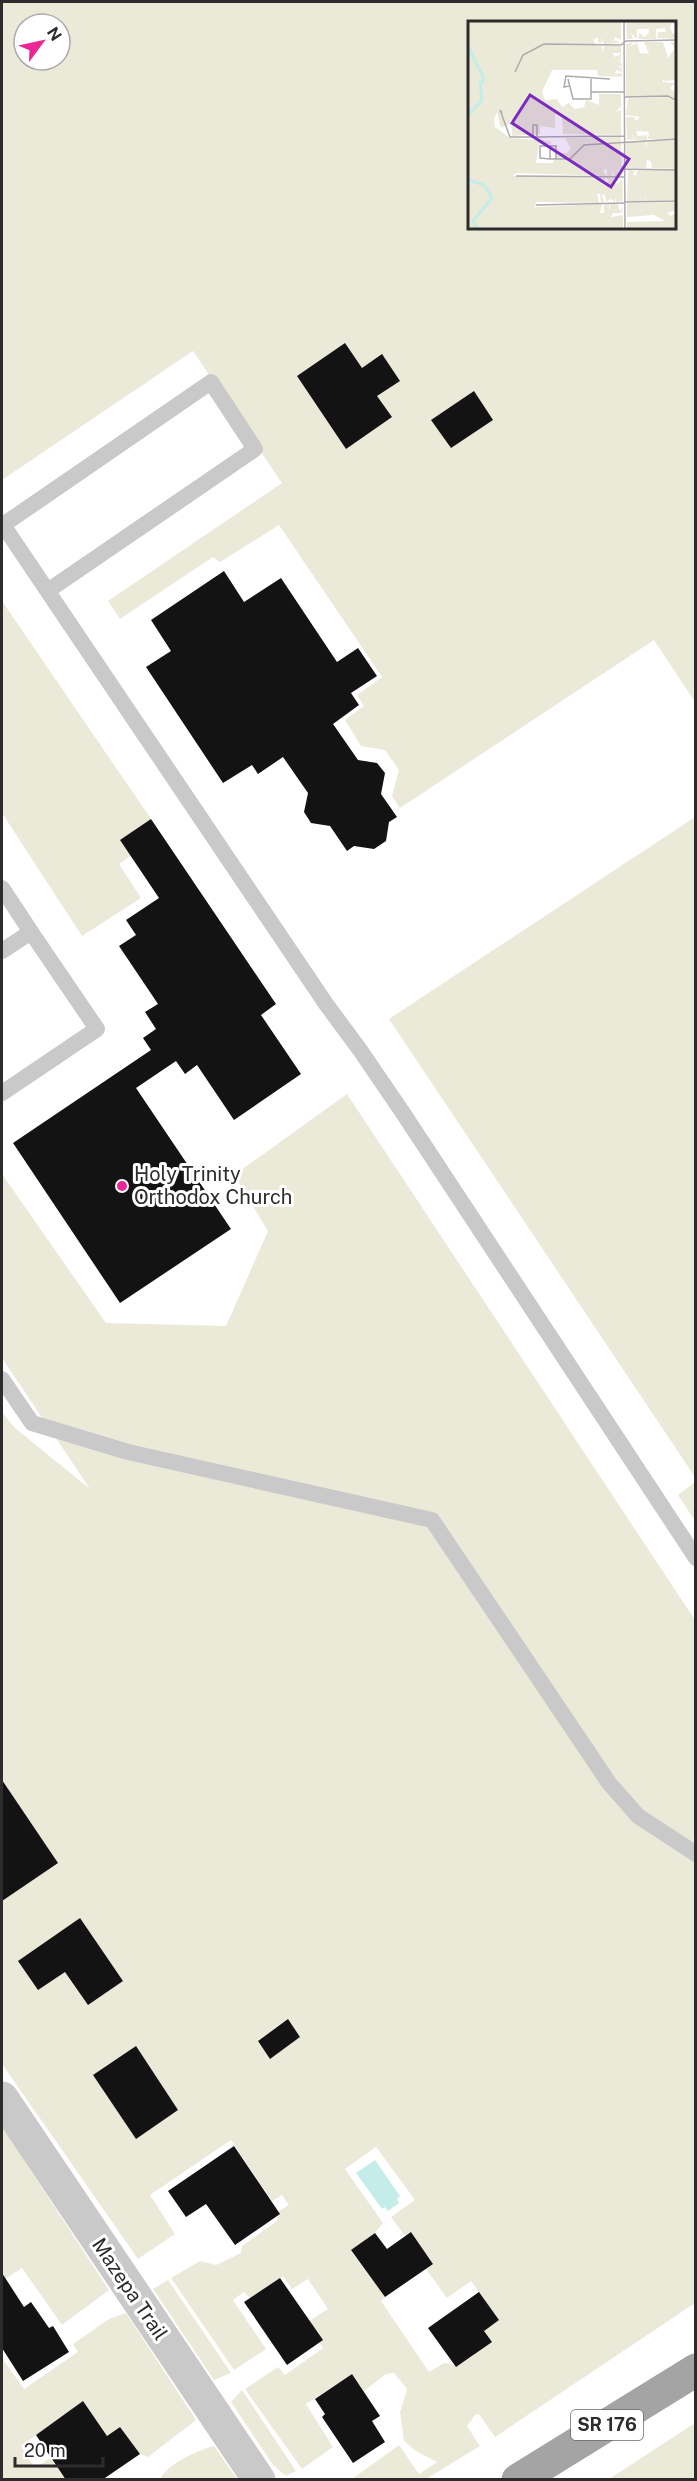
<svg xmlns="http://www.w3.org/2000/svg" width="697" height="2481" viewBox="0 0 697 2481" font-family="'Public Sans',sans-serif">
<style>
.green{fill:#ebead9;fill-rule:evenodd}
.water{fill:#c4ece8}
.building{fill:#131313}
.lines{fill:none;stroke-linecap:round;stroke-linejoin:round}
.service{stroke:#c9c9c9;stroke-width:16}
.minor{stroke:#c9c9c9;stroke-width:33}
.primary{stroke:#a4a4a4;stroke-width:33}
.poi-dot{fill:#ea2794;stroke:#fff;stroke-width:2}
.labels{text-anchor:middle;stroke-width:6;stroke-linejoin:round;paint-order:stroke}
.shield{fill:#fff;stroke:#6b6b6b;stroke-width:1.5}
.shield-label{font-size:18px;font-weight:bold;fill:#2c2c2c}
.poi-label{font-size:20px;fill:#2c2c2c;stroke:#fff;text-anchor:start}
.street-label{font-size:20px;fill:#2c2c2c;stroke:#fff}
.inset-river{fill:none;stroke:#c4ece8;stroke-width:3}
.inset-road{fill:none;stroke:#ababab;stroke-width:1.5}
.view{fill:#7b2cbf;fill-opacity:0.15;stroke:#7b2cbf;stroke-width:3}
.inset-edge{fill:none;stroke:#2c2c2c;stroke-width:3}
</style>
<rect width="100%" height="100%" fill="#fff"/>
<!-- green -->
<g class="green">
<path d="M2 2H695V702L654 640 400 808 392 796 399 770 385 750 361 746 345 720 364 706 357 695 382 677 279 525 220 562 213 557 120 619 108 601 282 483 193 351 2 480ZM469 22H674V228H469ZM24 24H60V60H24Z"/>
<path d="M2 601 151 819 131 856 119 864 141 898 82 936 2 813Z"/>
<path d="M695 817V1477L389 1019Z"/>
<path d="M347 1094 695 1620V2303L495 2437 479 2414 475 2415 467 2426 480 2446 426 2479H352L399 2445 419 2474 437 2462 416 2451 404 2441 400 2412 407 2389 394 2373 386 2374 364 2391 352 2374 306 2404 333 2447 302 2469 245 2389 278 2367 285 2375 323 2348 306 2323 328 2309 308 2279 292 2289 283 2276 250 2298 244 2292 233 2300 266 2349 234 2370 171 2278 200 2261 216 2265 241 2253 242 2246 277 2221 279 2211 289 2205 282 2195 272 2201 231 2140 150 2195 175 2234 138 2259 2 2064V1412L15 1428 90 1489 2 1358V1174L106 1323 226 1326 268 1231 234 1175ZM288 2019 300 2037 270 2059 258 2040ZM376 2147 415 2200 391 2217 405 2236 411 2232 433 2263 426 2269 447 2298 471 2281 499 2320 492 2325 488 2322 476 2333 473 2356 459 2365 444 2363 429 2372 381 2301 385 2297 351 2251 375 2233 383 2223 345 2169Z"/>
<path d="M695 1482V1481V1521L678 1495Z"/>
<path d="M2 2127 109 2290 62 2325 22 2268 2 2281Z"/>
<path d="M168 2280 231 2373 214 2380 153 2289Z"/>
<path d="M126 2313 196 2420 148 2457 140 2454 120 2427 107 2436 82 2402 21 2446 35 2468 50 2458 66 2479H2V2358L24 2389 78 2352 73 2344 109 2319Z"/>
<path d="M242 2390 296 2471 286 2476 273 2465 231 2402Z"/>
<path d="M695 2423V2479H609Z"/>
<path d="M214 2446 237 2479H160C167 2464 198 2450 214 2446Z"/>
</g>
<!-- water -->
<path class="water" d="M375 2160 400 2196 397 2199 399 2203 388 2211 385 2207 382 2209 356 2173Z"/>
<!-- building -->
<g class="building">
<path d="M345 343 362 368 382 354 400 381 377 396 392 417 346 449 297 376Z"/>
<path d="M474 391 493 420 451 448 431 420Z"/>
<path d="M224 571 244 602 281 578 337 662 358 648 377 676 351 693 359 705 333 724 358 760 377 763 385 773 381 794 397 817 389 822 386 841 374 849 354 846 347 851 330 826 311 823 304 812 308 793 283 757 258 774 252 765 223 783 146 667 171 651 151 620Z"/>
<path d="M151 819 276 1004 261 1015 301 1074 234 1120 197 1065 185 1074 176 1061 136 1088 231 1229 120 1303 13 1143 151 1050 143 1038 156 1029 145 1012 158 1004 119 946 136 935 126 920 159 898 120 840Z"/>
<path d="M2 1780 58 1863 2 1901Z"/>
<path d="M80 1918 123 1981 88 2005 65 1972 38 1990 18 1961Z"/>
<path d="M288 2019 300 2037 270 2059 258 2041Z"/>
<path d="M136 2046 178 2110 136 2139 93 2075Z"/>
<path d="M234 2146 280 2214 235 2245 206 2204 186 2217 168 2191Z"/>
<path d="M411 2232 433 2264 385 2297 351 2250 375 2233 387 2249Z"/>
<path d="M2 2273 24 2307 31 2302 49 2328 53 2326 69 2352 23 2381 2 2348Z"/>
<path d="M280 2278 323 2340 287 2365 244 2302Z"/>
<path d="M479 2292 499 2320 484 2331 492 2342 456 2367 428 2328Z"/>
<path d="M352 2374 380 2416 372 2421 385 2442 353 2463 322 2417 325 2414 315 2399Z"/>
<path d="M83 2401 107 2436 120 2427 140 2454 102 2480H66L36 2435Z"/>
</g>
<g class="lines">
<!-- service -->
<g class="service">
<path d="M49 590 255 449 211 382 3 525 326 1004 360 1050 403 1113 696 1558"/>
<path d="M2 888 31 932 2 951"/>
<path d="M2 1093 97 1029 31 932"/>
<path d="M2 1379 32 1423 128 1452 432 1520 609 1783 638 1816 696 1854"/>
</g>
<!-- minor -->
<path class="minor" d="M2 2098 259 2480"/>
<!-- primary -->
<path class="primary" d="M518 2480 696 2370"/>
</g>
<!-- markers -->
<circle class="poi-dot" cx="122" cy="1186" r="6"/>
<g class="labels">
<!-- shield labels -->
<rect class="shield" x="571" y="2410" width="72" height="30" rx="4.5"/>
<g class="shield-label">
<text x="607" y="2431">SR 176</text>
</g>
<!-- poi labels -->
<g class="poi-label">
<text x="134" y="1181">Holy Trinity<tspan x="134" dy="23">Orthodox Church</tspan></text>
</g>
<!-- street labels -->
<g class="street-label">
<text transform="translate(130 2289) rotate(56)" y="7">Mazepa Trail</text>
</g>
</g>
<!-- overview -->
<g transform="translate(468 21)">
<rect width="208" height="208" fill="#fff"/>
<path d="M0 0H153V19L147 16 146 19 153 22 136 23 133 16 134 22H130V16L125 19 129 25H134L135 33 136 25H153V32H145L147 36 153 33V40L147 39 153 41 154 46 146 44 154 47V51L148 49 147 53 154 52V56L130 55 129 49H84L74 71 77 79 89 78 94 86 101 82 107 88 116 86 118 79 131 84V73H153V86L147 91 153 89V114L95 113 94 93H87V107L72 105V113L44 115 43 93 42 103 33 107 29 91 26 99 27 106 42 117 83 120V123H71L68 142H85L89 132H99L103 128 97 117 153 116 154 154 150 148V155H146L144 149V155H139V148L135 149 138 155 48 152 45 155 138 157 135 163H140L139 157H146L142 165 147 157 148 164 154 158 155 180 148 181 147 176V181L143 178 138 181 137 174 134 173 136 181 133 182 132 173H129L131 182 68 181 67 186 134 183 132 192H136V183H141V192L142 183H150L152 191 154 184V192H145L143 196 155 194V208H0ZM158 0H208V7L204 1 202 7 205 13 208 11V18L189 17 190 11H198L197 7 188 8V18H170L171 12 176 16 181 12 180 5V8H169V18L163 12 165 18H159ZM165 21 162 26 169 21 172 32 181 33 176 21H195L200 37 207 27 202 21H209L208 59 196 60 195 57V61L207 62 202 67 206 71 208 62V79L202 75H158V23ZM199 76 208 81V118H180L181 111 168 110 170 115 179 114V119H167L164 112 166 119H159L158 96H166L168 100 172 96 158 94 160 77ZM208 119V148L184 147 183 140 179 139 178 147H159L158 121 178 120V130L179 120ZM160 149 169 150 165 152 167 155 170 149H208V179L178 180 177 175V180H159ZM206 181 208 189 199 192 203 195 208 191V208H159V201L197 200 186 194 159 196V182Z" fill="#ebead9"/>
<path class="inset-river" d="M0 25 16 58 12 63 14 79 0 94M0 159 16 164 24 177 5 200 9 208"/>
<path class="inset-road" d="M156 0 157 208M47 51 55 34 76 23 153 24 158 20 209 19M100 58 105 78H123V58M101 65 96 66 98 55 142 58M123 71H156M156 76 200 75 209 80M34 92 32 89 42 116H65M69 115V104H65V116L156 115M82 125H88V138M82 138V125H72V137L82 138H102L116 124 209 118M156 148 209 149M48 155 156 156M156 181 209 180M68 184 156 182"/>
<path class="view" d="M62 74 161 138 143 166 44 102Z"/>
<rect width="208" height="208" class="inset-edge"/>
</g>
<!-- border -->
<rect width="697" height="2481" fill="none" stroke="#2c2c2c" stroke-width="6"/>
<!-- north arrow -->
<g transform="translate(42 42) rotate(57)"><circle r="28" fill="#ffffff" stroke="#ababab" stroke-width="1.5"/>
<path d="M0-4.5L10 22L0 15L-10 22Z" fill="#ea2794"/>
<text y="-9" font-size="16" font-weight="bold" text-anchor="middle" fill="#2c2c2c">N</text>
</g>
<!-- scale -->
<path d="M15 2457v9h88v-9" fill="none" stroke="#2c2c2c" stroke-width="3"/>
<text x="24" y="2457" font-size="18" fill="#2c2c2c" stroke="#ffffff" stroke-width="4.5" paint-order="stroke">20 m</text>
</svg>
